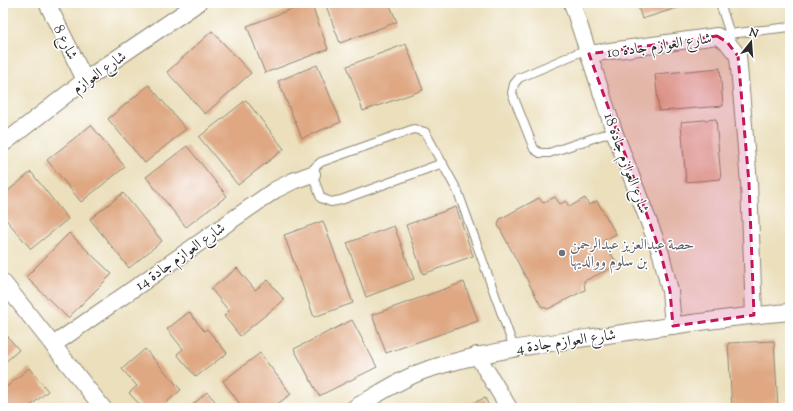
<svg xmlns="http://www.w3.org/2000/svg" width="793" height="411" viewBox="0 0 793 411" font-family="'Sorts Mill Goudy',Amiri,serif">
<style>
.building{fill:#dfa883}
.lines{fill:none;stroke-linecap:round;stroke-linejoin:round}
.service-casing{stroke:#8b8574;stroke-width:10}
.minor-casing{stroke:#8b8574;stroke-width:18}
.service{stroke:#fff;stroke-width:8}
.minor{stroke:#fff;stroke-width:16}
.marked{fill:#c2185b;fill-opacity:0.2;stroke:#c2185b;stroke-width:3;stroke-dasharray:8 5;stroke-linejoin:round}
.worship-dot{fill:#6b7280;stroke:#fff;stroke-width:1.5}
.labels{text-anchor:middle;stroke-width:3;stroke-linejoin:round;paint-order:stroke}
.street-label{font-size:15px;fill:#2b2b2b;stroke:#fff}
.worship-label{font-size:15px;fill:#5b616d;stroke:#fff;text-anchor:start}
</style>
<rect width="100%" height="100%" fill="#fff"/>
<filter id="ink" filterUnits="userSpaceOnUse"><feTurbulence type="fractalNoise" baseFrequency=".025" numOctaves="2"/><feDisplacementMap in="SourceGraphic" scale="8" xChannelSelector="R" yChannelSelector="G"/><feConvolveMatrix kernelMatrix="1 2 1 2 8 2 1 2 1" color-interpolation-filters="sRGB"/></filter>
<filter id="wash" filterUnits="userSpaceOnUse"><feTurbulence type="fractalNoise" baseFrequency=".012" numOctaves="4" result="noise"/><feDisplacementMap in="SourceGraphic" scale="16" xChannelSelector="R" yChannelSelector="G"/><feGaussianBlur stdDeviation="0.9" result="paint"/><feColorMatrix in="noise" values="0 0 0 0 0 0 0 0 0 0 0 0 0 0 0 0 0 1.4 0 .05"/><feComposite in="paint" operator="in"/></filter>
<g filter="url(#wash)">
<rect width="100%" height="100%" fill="#ebdfbc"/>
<g id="blocks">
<!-- building -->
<g class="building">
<path d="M308 3H311L328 49 265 73 247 26Z"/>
<path d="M325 3H389L397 22 340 43Z"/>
<path d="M637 3H692L642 19Z"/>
<path d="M212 31 251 73 205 114 167 72Z"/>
<path d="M406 44 423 90 363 111 347 66Z"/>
<path d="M317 65 341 122 302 138 278 81Z"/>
<path d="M720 68 723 106 659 111 655 74Z"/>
<path d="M149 85 186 129 145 163 108 119Z"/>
<path d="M789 90H790V112L787 111Z"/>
<path d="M246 100 284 149 238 185 199 137Z"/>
<path d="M716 119 721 179 686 182 681 122Z"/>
<path d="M91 125 125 167 81 202 47 160Z"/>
<path d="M187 146 227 196 186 227 146 177Z"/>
<path d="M31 172 68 219 31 249 3 216V195Z"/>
<path d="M123 193 162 241 129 268 90 219Z"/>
<path d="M555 197 560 204 566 201 569 207 585 198 589 205 597 201 616 234 603 241 618 265 584 281 585 290 548 309 541 306 498 225 500 219 539 198 543 203Z"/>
<path d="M456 207 473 256 423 274 406 225Z"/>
<path d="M323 221 353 303 314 317 284 235Z"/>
<path d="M394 226 414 279 366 297 347 243Z"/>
<path d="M69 233 112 274 68 318 26 277Z"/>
<path d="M237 268 255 290 268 280 284 300 240 336 224 316 229 311 211 289Z"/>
<path d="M464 282 478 321 386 353 372 315Z"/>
<path d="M189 312 204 331 207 329 227 353 196 377 177 354 183 349 167 329Z"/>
<path d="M352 320 377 367 319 396 294 349Z"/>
<path d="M3 331 19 350 3 364Z"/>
<path d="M774 341 778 408H732L728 343Z"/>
<path d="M145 349 181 390 160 408H143L129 393 137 386 122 369Z"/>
<path d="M260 353 291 394 272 408H243L223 381Z"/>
<path d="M29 368 48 391 28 408H3V390Z"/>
<path d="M207 392 221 408H189Z"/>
<path d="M485 398 490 408H461Z"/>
</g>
</g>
</g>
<g filter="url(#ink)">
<use href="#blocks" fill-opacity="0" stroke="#8b8574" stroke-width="1"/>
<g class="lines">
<defs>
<g id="service">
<path d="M720 3 730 34"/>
<path d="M720 35 790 27"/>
<path d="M587 49 519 78 514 84 512 93 534 149 540 153H549L614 131"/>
<path d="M443 163 341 200 331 202 321 198 312 174 315 167 321 162 414 129 425 132 458 192 514 348"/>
</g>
<g id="minor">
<path d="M47 3 85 80"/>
<path d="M572 3 614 131 661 254 670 291 673 326"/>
<path d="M589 54 717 36 727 42 738 56 749 183 754 315"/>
<path d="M3 144 85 80 198 3"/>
<path d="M3 282 103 408"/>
<path d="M53 345 275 190 293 181 312 174"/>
<path d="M477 355 509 408"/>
<path d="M354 408C377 395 400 379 426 370 483 351 542 344 601 336 664 327 727 317 790 312"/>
</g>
</defs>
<!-- service casing -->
<use href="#service" class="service-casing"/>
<!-- minor casing -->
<use href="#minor" class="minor-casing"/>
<!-- service -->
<use href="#service" class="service"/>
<!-- minor -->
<use href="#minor" class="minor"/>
</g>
</g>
<!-- marked area -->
<path class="marked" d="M717 36 727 42 738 56 749 183 754 315 673 326 670 291 661 254 589 54Z"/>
<!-- markers -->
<circle class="worship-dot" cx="562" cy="253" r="4"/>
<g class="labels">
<!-- street labels -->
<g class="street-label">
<text transform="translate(66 42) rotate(64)" y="5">شارع 8</text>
<text transform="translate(659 45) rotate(-8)" y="5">شارع العوازم جادة 10</text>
<text transform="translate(99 72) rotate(-35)" y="5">شارع العوازم</text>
<text transform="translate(627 163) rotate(70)" y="5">شارع العوازم جادة 18</text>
<text transform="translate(180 256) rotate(-35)" y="5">شارع العوازم جادة 14</text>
<text transform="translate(566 341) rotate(-8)" y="5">شارع العوازم جادة 4</text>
</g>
<!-- worship labels -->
<g class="worship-label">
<text x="570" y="249">حصة عبدالعزيز عبدالرحمن<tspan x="570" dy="17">بن سلوم ووالديها</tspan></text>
</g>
</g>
<!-- margin -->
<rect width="793" height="411" fill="none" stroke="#fff" stroke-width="16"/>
<!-- north arrow -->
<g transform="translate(751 42) rotate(17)" stroke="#ffffff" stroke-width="3" paint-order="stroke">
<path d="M0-3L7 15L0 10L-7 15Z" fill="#2b2b2b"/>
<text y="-6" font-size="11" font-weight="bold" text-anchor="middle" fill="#2b2b2b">N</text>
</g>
</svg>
